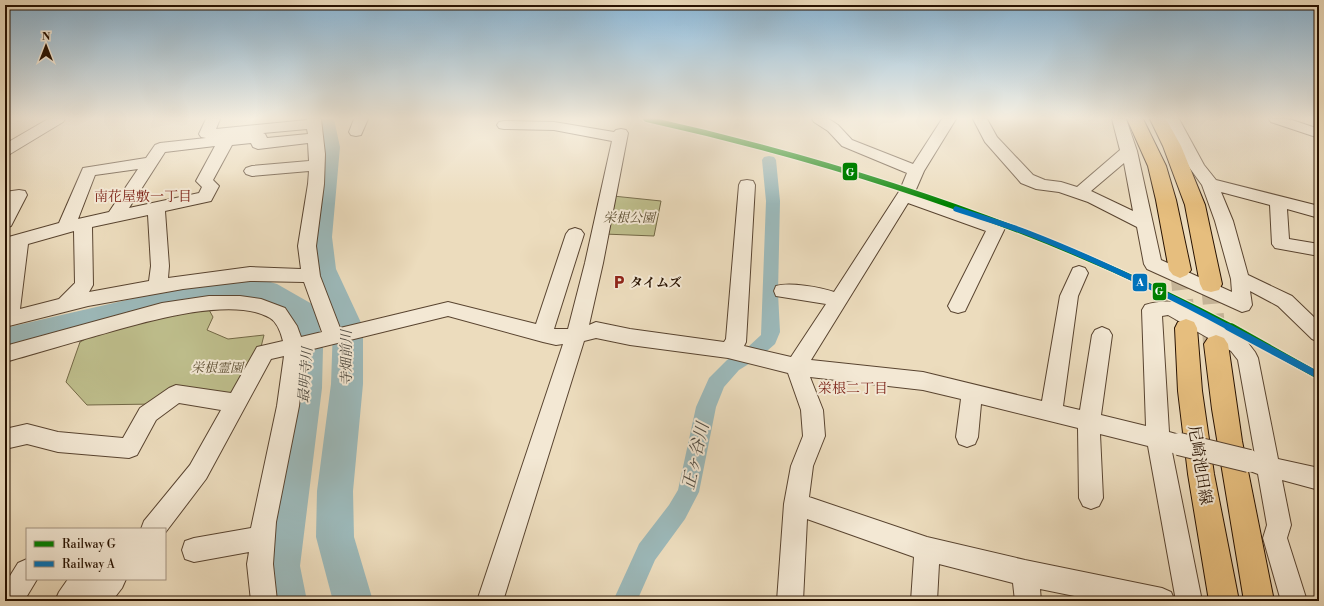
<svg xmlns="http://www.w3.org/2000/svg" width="1324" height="606" viewBox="0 0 1324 606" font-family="'Libre Bodoni','Noto Serif JP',serif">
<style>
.green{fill:#bebe8c;stroke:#736846}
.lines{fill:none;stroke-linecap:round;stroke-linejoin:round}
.canal{fill:#9cb9ba;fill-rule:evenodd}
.river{fill:#9cb9ba;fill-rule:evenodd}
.major-tunnel-far1{stroke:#c5b497;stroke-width:20;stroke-dasharray:20 10;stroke-linecap:butt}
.major-tunnel{stroke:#c5b497;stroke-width:26;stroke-dasharray:26 13;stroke-linecap:butt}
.minor-casing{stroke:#594430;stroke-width:2}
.major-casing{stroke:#281201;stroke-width:2}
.minor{fill:#f3e8d4;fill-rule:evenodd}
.major{fill:#e6be7e;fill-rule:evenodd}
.minor-bridge-casing{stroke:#594430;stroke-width:24;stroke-linecap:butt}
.minor-bridge{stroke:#f3e8d4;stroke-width:22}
.rail-1-far1-casing{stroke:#f3e8d4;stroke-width:8}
.rail-1-casing{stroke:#f3e8d4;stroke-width:10}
.rail-2-far1-casing{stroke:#f3e8d4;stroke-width:8}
.rail-2-casing{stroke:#f3e8d4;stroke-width:10}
.rail-1-far1{stroke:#008000;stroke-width:5.5}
.rail-1{stroke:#008000;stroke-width:7}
.rail-2-far1{stroke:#0072ba;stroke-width:5.5}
.rail-2{stroke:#0072ba;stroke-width:7}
.labels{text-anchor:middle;stroke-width:4;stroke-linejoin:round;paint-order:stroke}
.park-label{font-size:13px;font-style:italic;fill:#5c4e32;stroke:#f3e8d4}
.poi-label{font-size:13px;font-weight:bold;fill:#281201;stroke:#f3e8d4;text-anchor:start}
.neighbourhood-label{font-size:14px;fill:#7a1f14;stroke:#f3e8d4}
.water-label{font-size:14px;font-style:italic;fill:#514c42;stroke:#f3e8d4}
.near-street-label{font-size:16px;fill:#281201;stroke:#f3e8d4}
.near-water-label{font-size:17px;font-style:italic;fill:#514c42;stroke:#f3e8d4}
.line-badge{stroke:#f3e8d4;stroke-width:1.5}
.badge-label{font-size:11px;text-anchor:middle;font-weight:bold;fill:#fff}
</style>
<rect width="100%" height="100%" fill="#ecdcbd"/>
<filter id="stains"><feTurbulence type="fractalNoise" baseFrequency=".005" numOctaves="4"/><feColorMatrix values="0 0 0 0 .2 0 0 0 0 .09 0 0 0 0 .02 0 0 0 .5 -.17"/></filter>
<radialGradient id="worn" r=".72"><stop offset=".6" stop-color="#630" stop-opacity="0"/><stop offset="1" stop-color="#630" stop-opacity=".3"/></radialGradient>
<!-- green -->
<g class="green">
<path d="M613 196 661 201 654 236 604 234Z"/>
<path d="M208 308 213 317 207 330 228 339 264 335 260 351 234 398 157 404 87 405 66 382 80 342 95 334 157 316Z"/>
</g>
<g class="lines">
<!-- canal -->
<path class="canal" d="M769 156 774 157 776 160 780 201 778 293 780 332 775 344 760 357 739 370 724 387 716 407 699 492 685 519 655 560 637 601H613L639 544 669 505 678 490 696 407 709 378 727 360 748 347 761 335 766 201 762 160 764 157Z"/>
<!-- river -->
<g class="river">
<path d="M312 119H334L340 147 332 237 336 269 363 327V384L353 491 354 537 373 601H333L316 537 317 491 331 384 333 327 308 269 306 237 316 147Z"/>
<path d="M218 279 267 281 277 284 312 304 317 312 323 348 322 388 300 566 307 601H267L262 566 290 388 293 348 288 318 261 301 218 299 5 352V328Z"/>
</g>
<!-- major-tunnel-far1 -->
<g class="major-tunnel-far1">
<path d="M1180 270 1186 328"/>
<path d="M1211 284 1215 328"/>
</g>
<!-- major-tunnel -->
<path class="major-tunnel" d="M1215 327 1216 344"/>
<defs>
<g id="minor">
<path d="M48 119H65L63 122 10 154 5 156V144Z"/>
<path d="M206 119H220L216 129 307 120V119H321L325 154 324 184 316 246 320 276 340 328 448 302 536 324 566 234 569 230 575 228 581 230 584 234 554 329H568L585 263 612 141 554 130 504 129 499 128 497 125 499 122 504 121 554 122 614 132 616 130 621 129 626 130 628 133 603 263 589 325 596 322 630 329 724 342 726 339 739 185 741 181 747 180 753 181 755 185 746 342 744 346 791 357 826 304 776 296 774 291 776 286C790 282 820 287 834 292L900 190 907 173 842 146 828 131 814 122 812 119H829L838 125 852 140 913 164 942 119H956L924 171 914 194 948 204 1002 224 1005 228 965 311 958 313 951 311 948 306 986 231 908 203 811 360 923 372 1042 401 1060 296 1073 268 1079 266 1085 268 1088 273 1078 296 1063 406 1080 410 1092 335 1095 330 1102 327 1109 330 1112 335 1101 415 1146 426 1142 310 1145 305C1155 302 1167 300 1177 303L1245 339 1255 352 1258 358 1278 459 1319 468V490L1282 480 1291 525 1287 538 1307 601H1281L1263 538 1267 525 1258 474 1250 471 1247 464 1250 457 1255 455 1238 360 1231 351 1168 315 1162 316 1169 432 1187 437 1190 444 1187 451 1179 454 1172 452 1202 601H1176L1148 446 1100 434 1103 498 1099 506 1091 509 1083 506 1079 498 1078 428 981 404 978 437 975 444 967 447 959 444 956 437 961 399 923 390 810 377 823 410 825 436 813 466 809 497 927 537 1025 560 1162 588 1171 592 1175 601H1099L1040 589 1041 601H1015L1013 583 939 564 937 601H911L914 557 807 519 803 601H777L784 504 791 466 803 436 801 410 788 373 728 358 630 345 596 338 584 341 503 601H477L563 344 556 345 543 342 448 316 305 351 299 406 276 522 273 564 277 601H251L247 564 249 552 194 562 185 559 182 550 185 541 194 538 251 528 277 406 284 356 271 359 206 479 165 533V529H141L144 521 190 465 221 410 179 403 156 420 137 455 129 458 58 452 27 444 5 449V429L27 424 58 432 123 438 140 408 169 388 176 385 231 393 257 347 283 341C281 333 277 322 270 318 231 294 134 325 92 337 63 345 34 354 5 362V346L162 303 209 296H240L261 299 285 308 297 326 301 337 322 332 304 282 250 281 183 289 88 306 5 327V281L10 249 5 250V238L59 223 83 168 146 158 155 145 160 143 206 138 201 137 199 134ZM307 129 308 134 267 138 265 134 263 133ZM251 143 253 147 258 149 308 143 309 161 252 166 246 168 244 171 246 174 252 176 309 171 308 184 298 246 301 269 250 267 168 278 169 266 165 211 211 201 219 186 213 180 232 145ZM215 146 196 181 202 187 199 193 129 208 165 152ZM138 169 109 212 78 219 95 175ZM148 215 151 266 149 281 89 292 93 285 92 227ZM74 231 75 283 59 299 20 309 28 244Z"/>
<path d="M354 119H368L361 135 356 136 351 135 349 132Z"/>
<path d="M973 119H987L997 137 1033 175 1045 180 1061 182 1077 187 1120 150 1112 119H1126L1137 151 1161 260 1232 292 1231 279 1215 221 1202 185 1189 167 1165 119H1179L1204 165 1216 180 1319 206V218L1287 209 1289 239 1319 244V256L1275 248 1272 244 1270 205 1221 192 1233 221 1248 275 1292 296 1319 322V342L1312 339 1278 306 1250 291 1252 305 1249 310 1242 312 1147 269 1144 264 1137 227 1088 202 1059 192 1036 189 1021 183 985 142ZM1124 163 1133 211 1091 191Z"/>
<path d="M1269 119H1289L1319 129V138L1271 122Z"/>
<path d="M19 190 25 191 27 195 11 226 5 228V206L7 202H5V192Z"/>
<path d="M27 559V579H37L36 581 24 601H5V584L18 563Z"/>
<path d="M68 579H126L122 588 112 601H55L59 592Z"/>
</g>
<g id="major">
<path d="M1127 119H1143L1166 166 1176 200 1191 270 1187 275 1180 278 1173 275 1169 270 1156 200 1148 166Z"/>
<path d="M1150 119H1166L1181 146 1205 205 1222 284 1219 290 1211 292 1203 290 1200 284 1185 205 1163 146Z"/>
<path d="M1186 319 1194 322 1197 328 1202 391 1214 474 1239 601H1209L1188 474 1178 391 1175 328 1178 322Z"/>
<path d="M1216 335 1224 338 1228 344 1242 441 1274 601H1244L1212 409 1204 344 1208 338Z"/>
</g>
</defs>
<!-- minor casing -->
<use href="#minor" class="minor-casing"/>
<!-- major casing -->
<use href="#major" class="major-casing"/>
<!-- minor -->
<use href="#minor" class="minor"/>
<!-- major -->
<use href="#major" class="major"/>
<defs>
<path id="minor-bridge" d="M1179 444 1249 461"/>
</defs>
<!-- minor-bridge casing -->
<use href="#minor-bridge" class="minor-bridge-casing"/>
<!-- minor-bridge -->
<use href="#minor-bridge" class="minor-bridge"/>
<defs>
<path id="rail-1-far1" d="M646 119C848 164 1051 231 1234 328"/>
<path id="rail-1" d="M1232 327 1319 376"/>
<path id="rail-2-far1" d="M956 209C980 217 1005 224 1028 233 1098 260 1165 293 1230 328"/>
<path id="rail-2" d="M1228 327 1316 374"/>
</defs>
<!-- rail-1-far1 casing -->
<use href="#rail-1-far1" class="rail-1-far1-casing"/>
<!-- rail-1 casing -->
<use href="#rail-1" class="rail-1-casing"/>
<!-- rail-2-far1 casing -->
<use href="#rail-2-far1" class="rail-2-far1-casing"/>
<!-- rail-2 casing -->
<use href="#rail-2" class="rail-2-casing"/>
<!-- rail-1-far1 -->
<use href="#rail-1-far1" class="rail-1-far1"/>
<!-- rail-1 -->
<use href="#rail-1" class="rail-1"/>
<!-- rail-2-far1 -->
<use href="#rail-2-far1" class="rail-2-far1"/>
<!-- rail-2 -->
<use href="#rail-2" class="rail-2"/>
</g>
<!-- sky -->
<linearGradient id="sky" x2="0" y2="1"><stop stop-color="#89b6d6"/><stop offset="0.58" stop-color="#f6efe1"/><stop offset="1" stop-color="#f6efe1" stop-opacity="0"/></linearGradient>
<rect width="1324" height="204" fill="url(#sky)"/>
<!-- icons -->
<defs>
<symbol id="parking-bare" viewBox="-9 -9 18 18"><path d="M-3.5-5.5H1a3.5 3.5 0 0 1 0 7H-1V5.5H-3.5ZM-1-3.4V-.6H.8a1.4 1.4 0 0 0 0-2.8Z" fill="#8f2418" stroke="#f3e8d4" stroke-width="2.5" paint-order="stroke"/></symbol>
</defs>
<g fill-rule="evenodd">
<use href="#parking-bare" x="609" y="272" width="20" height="20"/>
</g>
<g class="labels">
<!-- park labels -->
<g class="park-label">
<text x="629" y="222">栄根公園</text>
<text x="217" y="372">栄根霊園</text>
</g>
<!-- poi labels -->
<g class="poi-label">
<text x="630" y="287">タイムズ</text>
</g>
<!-- neighbourhood labels -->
<g class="neighbourhood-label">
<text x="143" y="201">南花屋敷一丁目</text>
<text x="853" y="393">栄根二丁目</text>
</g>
<!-- water labels -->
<g class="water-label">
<text transform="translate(346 358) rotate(-90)" y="5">寺畑前川</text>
<text transform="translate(305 375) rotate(-86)" y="5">最明寺川</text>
</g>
<!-- near-street labels -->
<g class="near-street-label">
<text transform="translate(1201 465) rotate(81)" y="6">尼崎池田線</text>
</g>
<!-- near-water labels -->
<g class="near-water-label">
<text transform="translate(695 456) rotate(-77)" y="6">正ヶ谷川</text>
</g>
</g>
<g class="line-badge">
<rect x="842" y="162" width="16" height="19" rx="4" fill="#008000"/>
<rect x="1132" y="273" width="16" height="19" rx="4" fill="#0072ba"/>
<rect x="1152" y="282" width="15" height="19" rx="4" fill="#008000"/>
</g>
<g class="badge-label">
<text x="850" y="176">G</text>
<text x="1140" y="286">A</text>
<text x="1159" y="295">G</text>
</g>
<!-- margin -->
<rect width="1324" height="606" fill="none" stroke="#ecdcbd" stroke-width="20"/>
<rect x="6" y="6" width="1312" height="594" fill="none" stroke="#281201" stroke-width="2"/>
<rect x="10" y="10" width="1304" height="586" fill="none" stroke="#281201"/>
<!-- legend -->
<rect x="26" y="528" width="140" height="52" fill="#f3e8d4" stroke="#a29280"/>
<rect x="34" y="541" width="20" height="6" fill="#008000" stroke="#a29280"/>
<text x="62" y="548" font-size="12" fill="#281201">Railway G</text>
<rect x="34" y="561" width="20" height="6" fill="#0072ba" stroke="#a29280"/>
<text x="62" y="568" font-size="12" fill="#281201">Railway A</text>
<!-- north arrow -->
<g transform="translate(46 46)" stroke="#f3e8d4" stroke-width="3" paint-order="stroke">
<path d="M0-3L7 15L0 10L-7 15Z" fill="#281201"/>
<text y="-6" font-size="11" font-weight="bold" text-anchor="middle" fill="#281201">N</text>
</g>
<rect width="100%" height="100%" filter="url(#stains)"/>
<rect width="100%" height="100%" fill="url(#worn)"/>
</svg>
